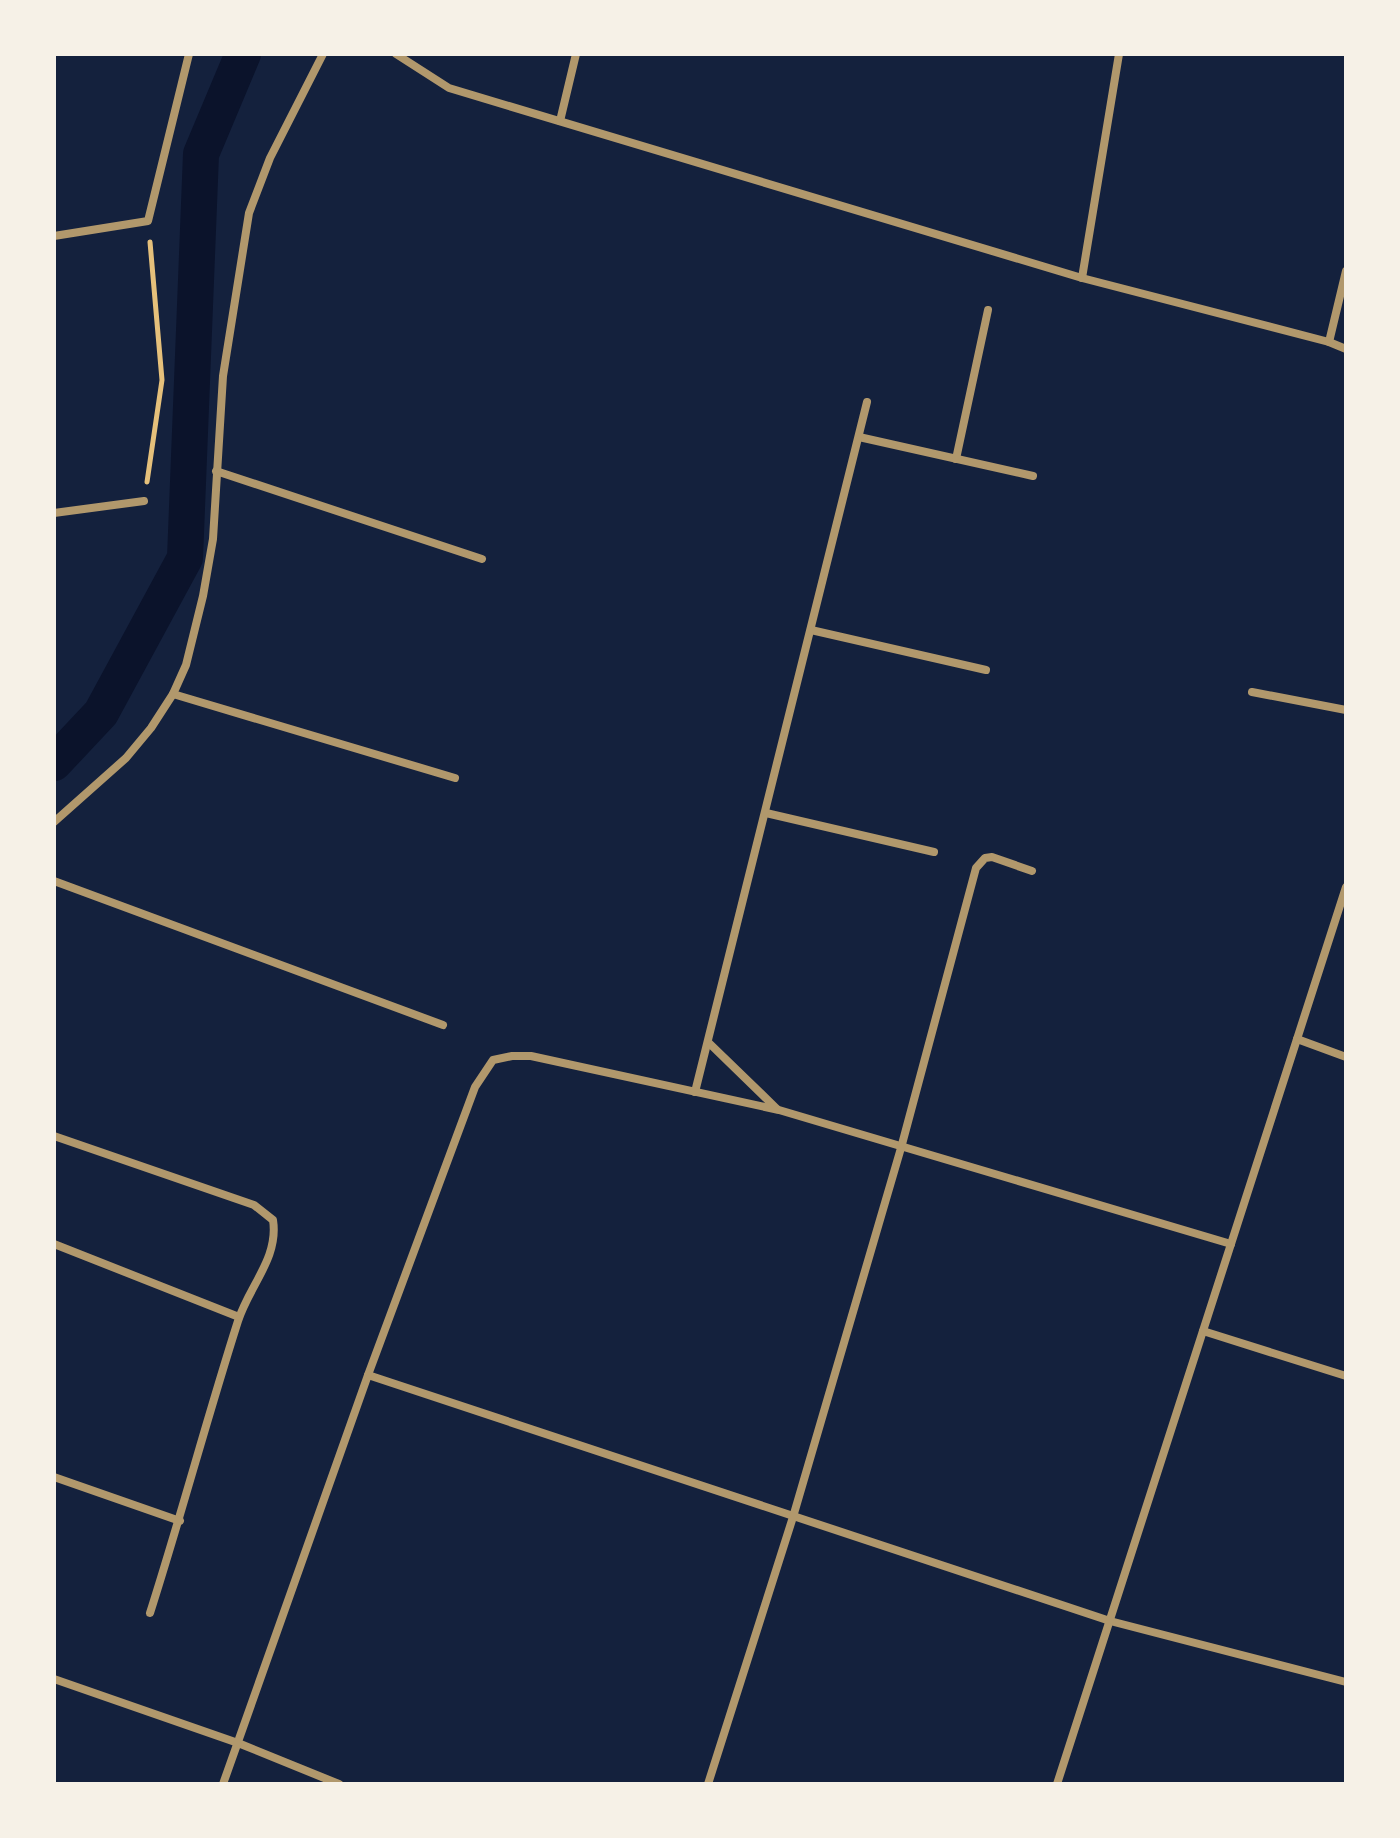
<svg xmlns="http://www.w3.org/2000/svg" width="1400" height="1838" viewBox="0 0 1400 1838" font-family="'Work Sans',sans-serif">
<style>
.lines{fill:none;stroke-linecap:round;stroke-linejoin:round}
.canal{stroke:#0b132b;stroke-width:36}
.path{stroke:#e5c07b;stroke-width:5}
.minor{stroke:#b1986c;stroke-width:8}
</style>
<rect width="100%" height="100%" fill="#14213d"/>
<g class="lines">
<!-- canal -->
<path class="canal" d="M54 763 101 713 185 558 201 154 243 54"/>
<!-- path -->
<path class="path" d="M147 482 162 380 150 242"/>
<!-- minor -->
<g class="minor">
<path d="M396 54 449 88 1082 278 1329 342 1346 349"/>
<path d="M560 121 576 54"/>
<path d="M54 236 148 221 189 54"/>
<path d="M1082 278 1119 54"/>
<path d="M1329 342 1346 271"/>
<path d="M859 437 1033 476"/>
<path d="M956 459 988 310"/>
<path d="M216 471 482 559"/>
<path d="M54 513 144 501"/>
<path d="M811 630 986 670"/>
<path d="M1252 692 1346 710"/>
<path d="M173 694 455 778"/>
<path d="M766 813 934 852"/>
<path d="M54 822 126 758 151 728 173 694 186 665 203 596 213 539 223 376 249 213 270 158 323 54"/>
<path d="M54 881 443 1025"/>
<path d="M1297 1039 1346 1057"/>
<path d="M709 1043 777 1109"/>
<path d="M695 1092 867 402"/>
<path d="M54 1136 254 1205 273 1220C279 1258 249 1286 238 1321 207 1418 181 1516 150 1613"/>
<path d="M54 1244 239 1317"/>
<path d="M1203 1331 1346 1376"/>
<path d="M368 1375 1110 1621 1346 1682"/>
<path d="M54 1477 180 1521"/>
<path d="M54 1679 238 1743 339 1784"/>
<path d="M223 1784 368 1375 475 1087 493 1060 512 1056H531L779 1110 1231 1244"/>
<path d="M708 1784 793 1517 901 1148 976 868 985 858 992 857 1032 871"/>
<path d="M1057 1784 1346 887"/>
</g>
</g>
<!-- border -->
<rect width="1400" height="1838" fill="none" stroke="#f6f1e7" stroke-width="112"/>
</svg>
